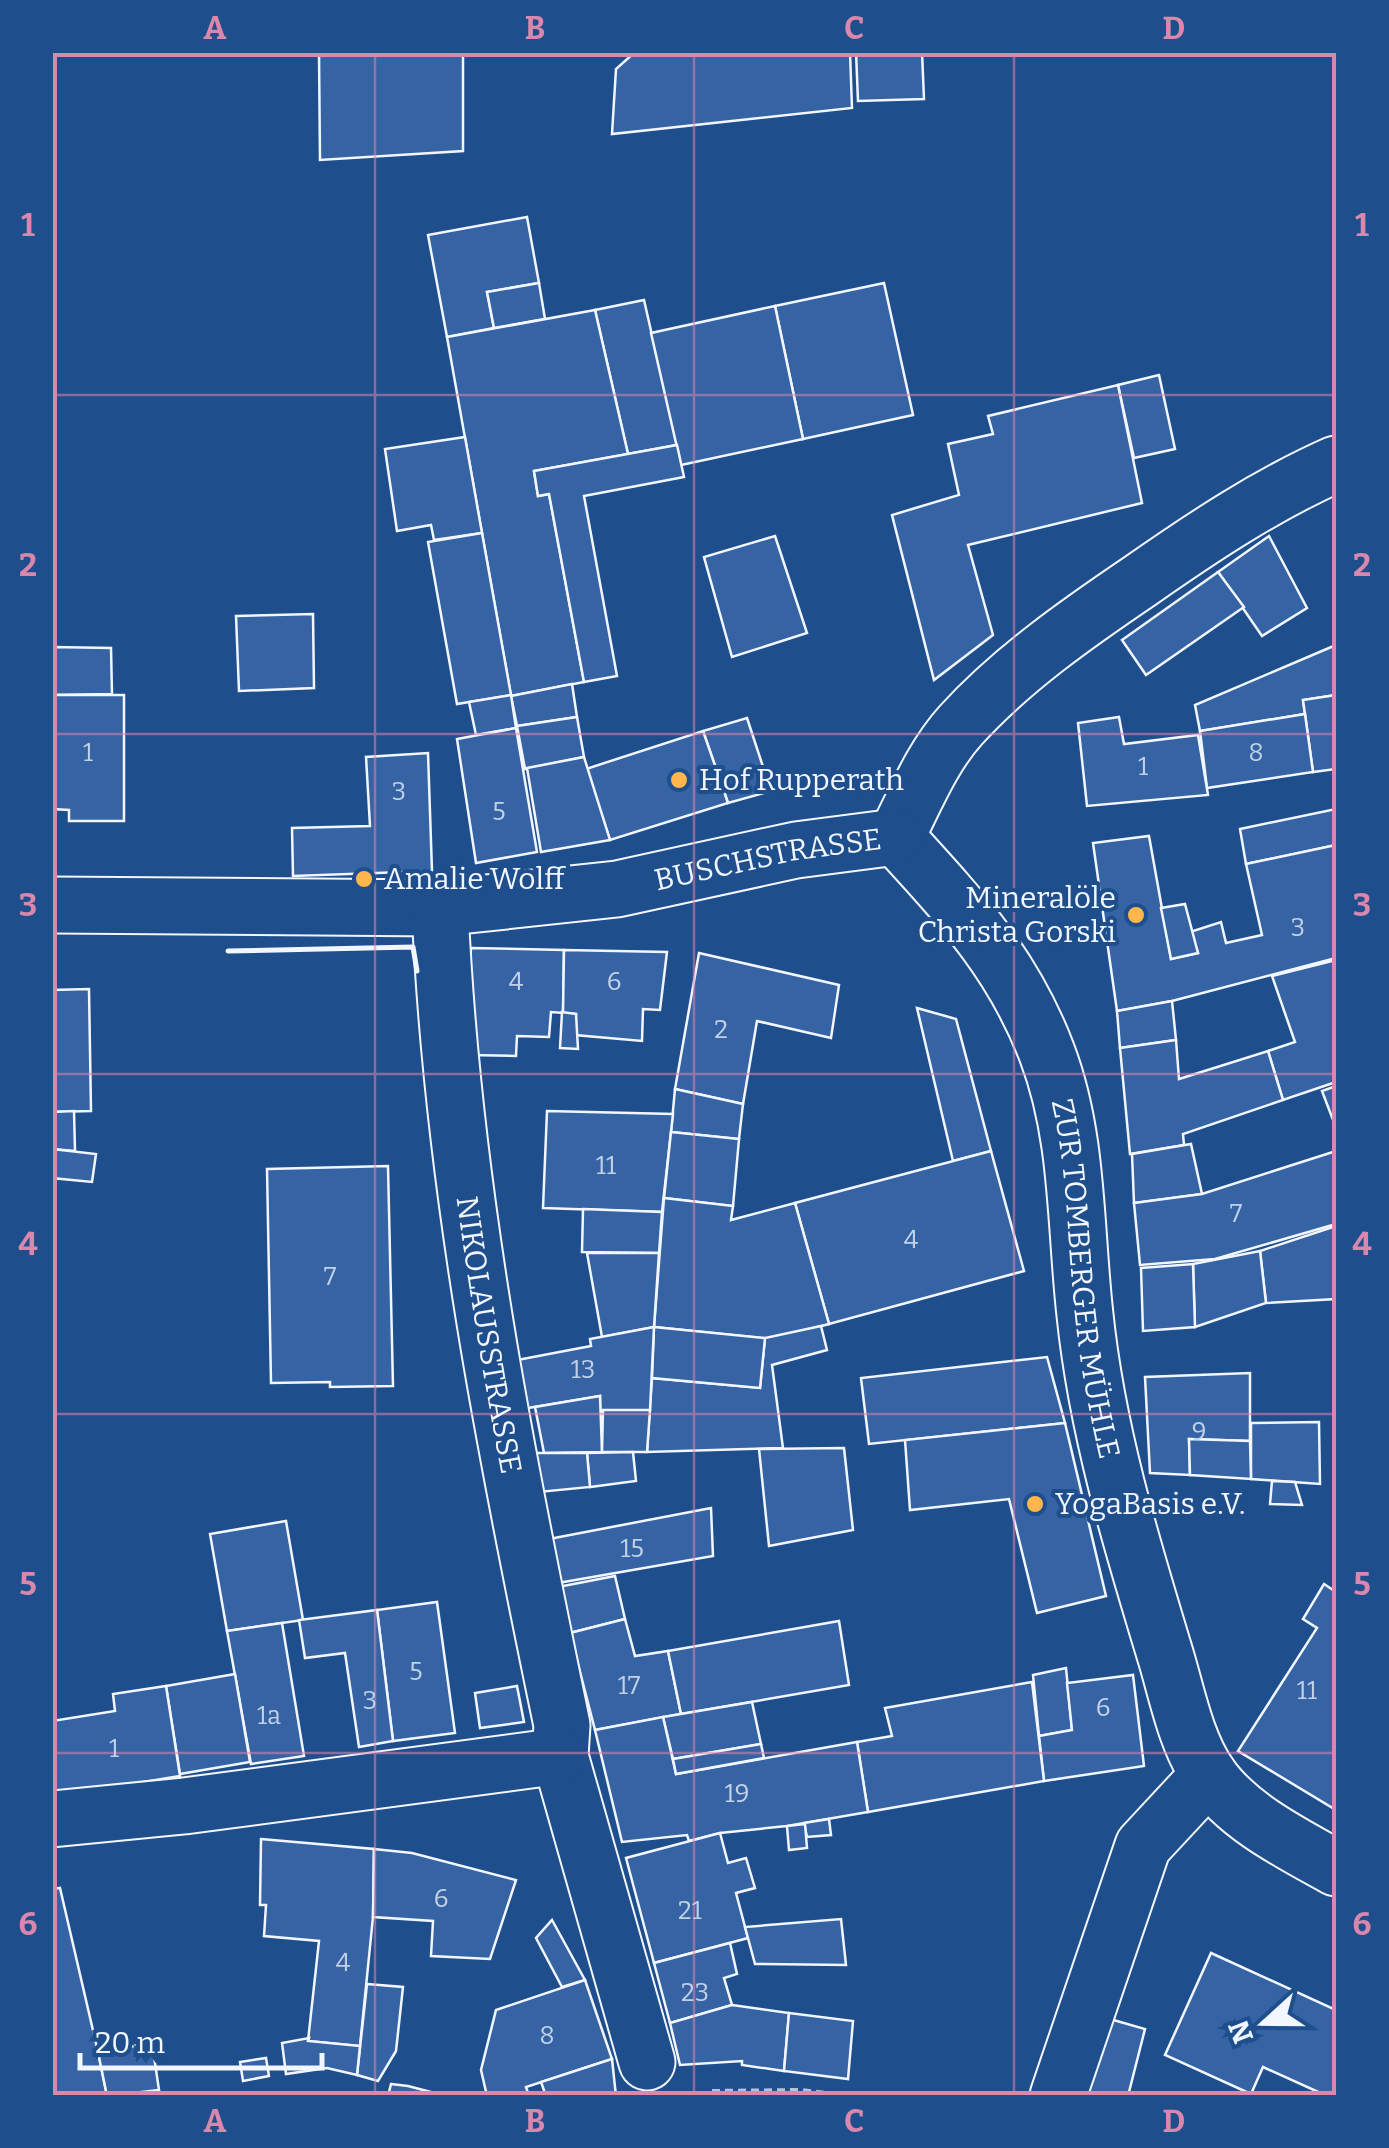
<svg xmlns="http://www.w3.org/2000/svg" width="1389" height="2148" viewBox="0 0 1389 2148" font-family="Bitter,serif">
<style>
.building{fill:#3563a3;stroke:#f2f6ff;stroke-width:2.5}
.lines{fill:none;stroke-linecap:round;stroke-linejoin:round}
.street-casing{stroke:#f2f6ff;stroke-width:59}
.path{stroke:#b3c4dc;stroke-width:6;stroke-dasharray:8 5;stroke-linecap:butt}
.street{stroke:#1f4e8c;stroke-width:55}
.wall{stroke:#f2f6ff;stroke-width:5}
.grid{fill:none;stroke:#da87ad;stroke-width:2.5;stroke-opacity:0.55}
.poi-dot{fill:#ffb74d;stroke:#1f4e8c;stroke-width:4}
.labels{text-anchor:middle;stroke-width:8;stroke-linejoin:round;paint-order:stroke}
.number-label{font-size:25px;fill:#c3d1e8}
.poi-label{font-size:30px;fill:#f2f6ff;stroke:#1f4e8c;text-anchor:start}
.street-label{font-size:30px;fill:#f2f6ff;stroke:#1f4e8c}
.neatline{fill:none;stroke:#da87ad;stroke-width:4}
.grid-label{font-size:32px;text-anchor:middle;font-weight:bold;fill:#da87ad}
</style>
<rect width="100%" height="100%" fill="#1f4e8c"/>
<!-- building -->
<g class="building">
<path d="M319 52H463V151L320 160Z"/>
<path d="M635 52H850L852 108 612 134 616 69Z"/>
<path d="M856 52H922L924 99 858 101Z"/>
<path d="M527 217 539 283 487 292 494 328 447 337 428 235Z"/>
<path d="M539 283 545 319 494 328 487 292Z"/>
<path d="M884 283 913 415 803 439 775 306Z"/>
<path d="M644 300 677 445 628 454 595 310Z"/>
<path d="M775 306 803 439 681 465 651 333Z"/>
<path d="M595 310 628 454 534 471 538 496 549 494 584 682 511 696 447 337Z"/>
<path d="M1159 375 1175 449 1134 458 1118 385Z"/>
<path d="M1118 385 1142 503 968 545 993 635 934 680 892 515 959 495 948 444 993 434 988 416Z"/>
<path d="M465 437 482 533 434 540 431 525 397 531 385 449Z"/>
<path d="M677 445 684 477 584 496 617 676 584 682 549 494 538 496 534 471Z"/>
<path d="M482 533 511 695 457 704 428 542Z"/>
<path d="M775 536 807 633 732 657 704 557Z"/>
<path d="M1269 536 1307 608 1262 636 1218 572Z"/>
<path d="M1218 572 1244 607 1146 675 1122 640Z"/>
<path d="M313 614 314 688 239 691 236 616Z"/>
<path d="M1336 645V695L1303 700 1305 714 1200 731 1195 705Z"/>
<path d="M52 647 111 648 112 694 52 695Z"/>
<path d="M572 684 577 717 517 726 511 696Z"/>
<path d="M52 695H124V821H69V810L52 809Z"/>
<path d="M511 695 516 728 476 735 469 702Z"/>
<path d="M1336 695V769L1313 772 1303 700Z"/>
<path d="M1305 714 1313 772 1207 788 1200 731Z"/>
<path d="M577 717 584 757 525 769 517 726Z"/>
<path d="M1119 717 1124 744 1198 735 1208 795 1087 806 1078 723Z"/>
<path d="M747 718 771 791 728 803 703 731Z"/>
<path d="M516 728 537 852 476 863 457 739Z"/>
<path d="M703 731 728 803 610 840 586 769Z"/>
<path d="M428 753 432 871 293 876 292 828 370 826 366 757Z"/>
<path d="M584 757 610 840 541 852 527 768Z"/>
<path d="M1336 809V845L1246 864 1240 829Z"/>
<path d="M1149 836 1171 959 1198 953 1190 932 1221 922 1226 943 1262 935 1246 864 1336 845V958L1172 1001 1117 1011 1093 843Z"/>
<path d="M1185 904 1198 953 1171 959 1161 908Z"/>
<path d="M471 948 564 950 563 1013 551 1012 549 1037 517 1036 516 1056 469 1055 466 1032Z"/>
<path d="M564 950 667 952 660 1010 643 1009 642 1041 575 1035 576 1014 563 1013Z"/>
<path d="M699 953 839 985 831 1038 757 1021 743 1104 675 1089Z"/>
<path d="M1336 960V1082L1283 1100 1268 1051 1295 1042 1272 976Z"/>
<path d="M89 989 91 1111 52 1112V990Z"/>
<path d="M1172 1001 1176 1040 1120 1048 1117 1011Z"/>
<path d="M917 1008 956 1019 991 1151 953 1161Z"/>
<path d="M562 1012 576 1014 578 1049 560 1048Z"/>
<path d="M1176 1040 1179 1079 1268 1051 1283 1100 1183 1134 1184 1145 1130 1154 1120 1048Z"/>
<path d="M1336 1086V1119L1333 1120 1322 1091Z"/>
<path d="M675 1089 743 1104 739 1139 671 1132Z"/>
<path d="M74 1111 75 1151 52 1149V1112Z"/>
<path d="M547 1111 673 1114 662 1212 543 1208Z"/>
<path d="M671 1132 739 1139 733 1206 664 1198Z"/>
<path d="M1191 1144 1202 1194 1134 1203 1132 1154Z"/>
<path d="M52 1149 96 1154 92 1182 52 1178Z"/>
<path d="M991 1151 1024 1271 829 1324 795 1203Z"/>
<path d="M1336 1151V1224L1215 1259 1140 1265 1134 1203 1202 1194Z"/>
<path d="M388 1166 393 1386 330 1387V1382L271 1383 267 1169Z"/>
<path d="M664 1198 733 1206 731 1220 795 1203 829 1324 771 1339 654 1327Z"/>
<path d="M583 1209 662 1212 659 1253 582 1252Z"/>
<path d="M1336 1226V1299L1266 1303 1260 1251Z"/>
<path d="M1260 1251 1266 1303 1195 1327 1193 1264Z"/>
<path d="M587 1253H659L654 1327 602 1337Z"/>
<path d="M1193 1264 1195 1327 1143 1331 1141 1268Z"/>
<path d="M821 1326 827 1350 772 1365 783 1448 647 1452 652 1378 760 1388 765 1338Z"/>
<path d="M654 1327 765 1338 760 1388 652 1378Z"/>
<path d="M654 1327 650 1410 600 1411V1396L522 1409 512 1361 591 1346 590 1339Z"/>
<path d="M1047 1357 1065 1423 869 1444 861 1378Z"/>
<path d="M1250 1373V1441L1189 1439 1190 1475 1150 1473 1145 1377Z"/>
<path d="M600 1396 602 1452 544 1453 535 1407Z"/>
<path d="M603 1410H650L647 1452H602Z"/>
<path d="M1319 1422 1320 1484 1251 1479V1423Z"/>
<path d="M1065 1423 1106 1596 1037 1613 1009 1499 910 1510 905 1440Z"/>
<path d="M1189 1439 1250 1441 1251 1479 1190 1475Z"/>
<path d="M844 1448 853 1530 769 1546 759 1449Z"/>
<path d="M633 1452 636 1481 590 1487 587 1453Z"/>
<path d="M532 1453H587L590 1487 539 1492Z"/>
<path d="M1272 1481 1295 1482 1302 1505 1270 1504Z"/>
<path d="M711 1508 713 1556 558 1583 549 1539Z"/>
<path d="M286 1521 303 1620 227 1631 210 1534Z"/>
<path d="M615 1576 625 1619 570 1633 558 1587Z"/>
<path d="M1324 1584 1336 1592V1810L1238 1751 1317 1628 1303 1619Z"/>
<path d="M437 1602 455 1733 393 1741 377 1610Z"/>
<path d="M377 1610 393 1741 359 1747 345 1653 305 1658 299 1620Z"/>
<path d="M625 1619 635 1656 668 1651 681 1714 595 1730 570 1633Z"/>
<path d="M839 1621 849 1685 681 1714 668 1651Z"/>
<path d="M282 1623 304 1756 251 1764 227 1631Z"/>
<path d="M1066 1668 1072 1730 1039 1736 1033 1675Z"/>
<path d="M235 1674 250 1762 180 1774 166 1686Z"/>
<path d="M1133 1675 1144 1766 1044 1781 1039 1736 1072 1730 1067 1683Z"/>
<path d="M1032 1682 1044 1781 868 1812 857 1742 892 1736 885 1708Z"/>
<path d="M166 1686 180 1776 52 1797V1721L115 1711 113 1694Z"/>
<path d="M517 1686 524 1722 480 1728 475 1693Z"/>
<path d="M752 1702 761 1744 673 1759 663 1717Z"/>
<path d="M663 1717 676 1774 857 1742 868 1812 787 1826 720 1833 689 1841 687 1835 622 1842 595 1730Z"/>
<path d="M761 1744 764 1758 676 1774 673 1759Z"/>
<path d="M829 1819 831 1835 807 1837 804 1823Z"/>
<path d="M805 1824 807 1848 789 1850 787 1826Z"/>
<path d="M720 1833 728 1863 746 1858 755 1888 736 1893 748 1938 654 1963 626 1858Z"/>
<path d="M261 1839 374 1849 373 1917 360 2046 308 2041 319 1941 264 1936 266 1905H260Z"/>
<path d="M374 1849 412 1853 516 1880 490 1959 431 1956 433 1921 373 1917Z"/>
<path d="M60 1888 98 2052 107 2096H52V1889Z"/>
<path d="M841 1919 846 1965 755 1964 745 1927Z"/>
<path d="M552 1920 585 1980 562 1987 536 1938Z"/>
<path d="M730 1943 737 1974 724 1978 732 2005 670 2023 654 1963Z"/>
<path d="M1211 1953 1336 2010V2096H1327L1263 2067 1251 2094 1165 2055Z"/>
<path d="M585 1980 612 2059 526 2087 529 2096H487L481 2070 496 2010Z"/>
<path d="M367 1984 403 1987 396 2051 378 2081 357 2075Z"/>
<path d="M732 2005 789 2013 784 2071 742 2065V2061L680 2065 670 2023Z"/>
<path d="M789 2013 853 2021 848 2079 784 2071Z"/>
<path d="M1103 2017 1145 2029 1128 2096 1080 2092Z"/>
<path d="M309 2038 308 2041 360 2046 357 2075 327 2068 286 2074 282 2043Z"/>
<path d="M152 2043 159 2090 107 2096 98 2052Z"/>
<path d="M266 2058 269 2076 243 2081 240 2062Z"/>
<path d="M612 2059 616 2096H546L541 2082Z"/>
<path d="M391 2084 408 2086 446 2096H388Z"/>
</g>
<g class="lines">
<defs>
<g id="street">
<path id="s1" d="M896 837C959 906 1013 963 1047 1053 1079 1137 1075 1227 1085 1315 1097 1431 1131 1542 1165 1654 1177 1693 1185 1740 1209 1775 1238 1817 1293 1844 1336 1868"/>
<path d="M896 837C916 798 932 757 961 725 1012 669 1078 623 1140 581 1203 537 1266 495 1336 464"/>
<path id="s2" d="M52 905 440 908 617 889 796 850 896 837"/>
<path id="s3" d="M440 908C452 1184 506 1456 562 1725L560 1756 647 2062"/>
<path d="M52 1819 184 1806 560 1756"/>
<path d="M1058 2096 1143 1846 1209 1775"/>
</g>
</defs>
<!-- street casing -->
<use href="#street" class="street-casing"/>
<!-- path -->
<path class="path" d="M712 2092 801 2091 842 2096"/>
<!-- street -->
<use href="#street" class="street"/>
<!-- wall -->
<path class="wall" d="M228 951 413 947 417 971"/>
</g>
<!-- grid -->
<path class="grid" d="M375 52V2096M694 52V2096M1014 52V2096M52 395H1336M52 734H1336M52 1074H1336M52 1414H1336M52 1753H1336"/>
<!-- markers -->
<g class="poi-dot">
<circle cx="679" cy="780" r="10"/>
<circle cx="364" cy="879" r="10"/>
<circle cx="1136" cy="915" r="10"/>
<circle cx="1035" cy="1504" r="10"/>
</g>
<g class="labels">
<!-- number labels -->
<g class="number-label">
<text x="88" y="761">1</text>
<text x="1256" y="761">8</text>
<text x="1143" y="775">1</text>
<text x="399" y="800">3</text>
<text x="499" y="820">5</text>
<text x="1298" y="936">3</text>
<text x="516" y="990">4</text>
<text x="614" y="990">6</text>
<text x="721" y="1038">2</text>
<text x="606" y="1174">11</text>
<text x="1236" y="1222">7</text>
<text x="911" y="1248">4</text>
<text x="330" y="1285">7</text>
<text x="583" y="1378">13</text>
<text x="1199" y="1440">9</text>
<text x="632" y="1557">15</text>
<text x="416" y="1680">5</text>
<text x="629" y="1694">17</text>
<text x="1307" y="1699">11</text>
<text x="370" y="1709">3</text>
<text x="1103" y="1716">6</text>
<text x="269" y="1724">1a</text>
<text x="114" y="1757">1</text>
<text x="737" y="1802">19</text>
<text x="441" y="1907">6</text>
<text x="690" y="1919">21</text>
<text x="343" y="1971">4</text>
<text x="695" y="2001">23</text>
<text x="547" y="2044">8</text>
</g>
<!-- poi labels -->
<g class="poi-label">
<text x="699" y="790">Hof Rupperath</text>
<text x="384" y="889">Amalie Wolff</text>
<text x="1116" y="908" text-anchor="end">Mineralöle<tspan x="1116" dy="34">Christa Gorski</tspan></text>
<text x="1055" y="1514">YogaBasis e.V.</text>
</g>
<!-- street labels -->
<g class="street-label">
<text dy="10" stroke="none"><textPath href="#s2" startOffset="720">BUSCHSTRASSE</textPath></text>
<text dy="10" stroke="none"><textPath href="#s1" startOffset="495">ZUR TOMBERGER MÜHLE</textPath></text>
<text dy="10" stroke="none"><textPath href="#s3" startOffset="430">NIKOLAUSSTRASSE</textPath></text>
</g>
</g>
<!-- border -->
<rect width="1389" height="2148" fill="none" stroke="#1f4e8c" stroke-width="110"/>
<!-- north arrow -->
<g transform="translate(1264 2023) rotate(249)" stroke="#1f4e8c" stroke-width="8" paint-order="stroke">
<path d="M0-8L18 38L0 25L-18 38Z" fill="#f2f6ff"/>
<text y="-15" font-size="28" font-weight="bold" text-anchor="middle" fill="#f2f6ff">N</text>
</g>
<!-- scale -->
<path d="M80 2053v15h242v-15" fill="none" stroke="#f2f6ff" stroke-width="5"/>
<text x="95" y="2053" font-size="30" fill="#f2f6ff" stroke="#1f4e8c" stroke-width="8" paint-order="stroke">20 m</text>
<rect x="55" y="55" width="1279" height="2038" class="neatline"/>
<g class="grid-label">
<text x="215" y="39">A</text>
<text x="535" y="39">B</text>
<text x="854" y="39">C</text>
<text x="1174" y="39">D</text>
<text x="28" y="236">1</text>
<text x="1362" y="236">1</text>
<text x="28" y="576">2</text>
<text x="1362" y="576">2</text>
<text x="28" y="916">3</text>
<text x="1362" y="916">3</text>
<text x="28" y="1255">4</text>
<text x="1362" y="1255">4</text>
<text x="28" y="1595">5</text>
<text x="1362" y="1595">5</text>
<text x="28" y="1935">6</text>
<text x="1362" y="1935">6</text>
<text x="215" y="2132">A</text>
<text x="535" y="2132">B</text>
<text x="854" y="2132">C</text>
<text x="1174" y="2132">D</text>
</g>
</svg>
